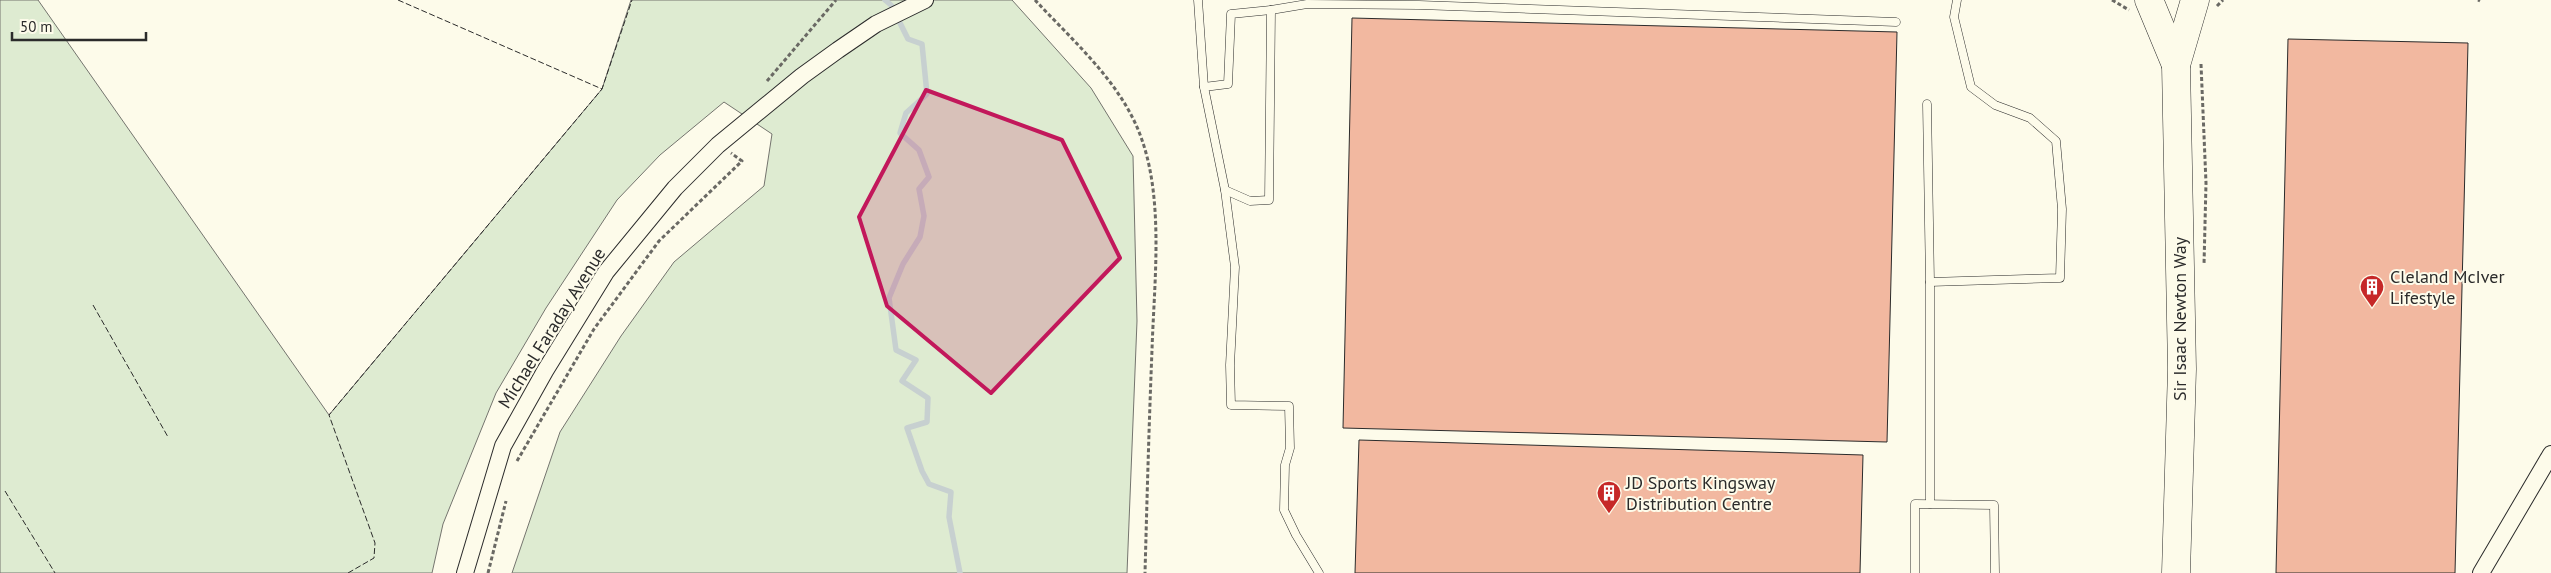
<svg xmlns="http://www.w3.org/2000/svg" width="2551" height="573" viewBox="0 0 2551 573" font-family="'PT Sans',sans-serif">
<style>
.green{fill:#deebd1;stroke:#74746e}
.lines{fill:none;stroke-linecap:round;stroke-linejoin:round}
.stream{stroke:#c7d0d0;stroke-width:5.5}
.building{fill:#f2b8a0;stroke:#2b2b2b}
.lane-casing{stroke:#2b2b2b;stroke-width:9}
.street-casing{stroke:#2b2b2b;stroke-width:18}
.highway-casing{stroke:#2b2b2b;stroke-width:29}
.path{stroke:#6a6964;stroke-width:3;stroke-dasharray:4 2.5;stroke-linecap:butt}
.lane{stroke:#fdfbea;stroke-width:8}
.street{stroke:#fdfbea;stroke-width:16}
.highway{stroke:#fdfbea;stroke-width:28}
.fence{stroke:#2b2b2b;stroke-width:1;stroke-dasharray:6 2.5;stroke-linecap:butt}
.marked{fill:#c2185b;fill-opacity:0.2;stroke:#c2185b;stroke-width:4;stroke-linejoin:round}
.labels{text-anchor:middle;stroke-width:4;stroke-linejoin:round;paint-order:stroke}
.poi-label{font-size:18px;fill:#2b2b2b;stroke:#fdfbea;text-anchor:start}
.street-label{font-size:18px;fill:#2b2b2b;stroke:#fdfbea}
</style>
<rect width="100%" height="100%" fill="#fdfbea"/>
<!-- green -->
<path class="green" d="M0 0H38L329 415 602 89 631 0H1012L1091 88 1133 156 1137 321 1127 573H512L560 432 621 336 674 262 764 186 772 134 724 102 660 155 617 200 546 308 496 393 443 524 432 573H0Z"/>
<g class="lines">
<!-- stream -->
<path class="stream" d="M885 0 891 5 908 39 922 44 927 94 906 113 900 133 919 150 929 177 919 189 924 216 920 237 903 264 889 298 896 350 916 360 902 381 928 398 927 422 907 428 922 471 929 484 951 492 949 517 960 573"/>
</g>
<!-- building -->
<g class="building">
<path d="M1352 18 1897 32 1887 442 1343 428Z"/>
<path d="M2288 39 2468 43 2455 573H2276Z"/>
<path d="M1359 440 1863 455 1860 573H1355Z"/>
</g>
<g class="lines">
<defs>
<g id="lane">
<path d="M1198 0 1204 87 1225 190 1235 267 1230 365 1231 405 1289 406 1290 448 1285 465 1284 510 1296 535 1319 573"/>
<path d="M1204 87 1228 84 1231 14 1271 10"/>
<path d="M1927 104 1930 282V504"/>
<path d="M1225 190 1250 201 1269 200 1271 10 1307 4 1419 5 1896 22"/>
<path d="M1930 282 2060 278 2062 209 2056 141 2030 118 1995 105 1971 87 1954 17 1957 0"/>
<path d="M1915 573V504L1994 505 1995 573"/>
</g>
<g id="street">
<path d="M465 573 503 446 545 371 606 272 675 188 718 145 802 76 838 50 876 24 925 0"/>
<path d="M2481 573 2551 454"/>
</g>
<g id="highway">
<path d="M2149 0 2176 65"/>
<path d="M2176 573 2182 369 2176 65 2195 0"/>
</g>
</defs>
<!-- lane casing -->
<use href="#lane" class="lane-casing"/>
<!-- street casing -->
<use href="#street" class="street-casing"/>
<!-- highway casing -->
<use href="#highway" class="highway-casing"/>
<!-- path -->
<g class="path">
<path d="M1035 0C1074 42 1123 84 1142 140 1164 203 1154 284 1152 350 1149 424 1147 499 1145 573"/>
<path d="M2112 0 2129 10"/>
<path d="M2478 0 2480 1"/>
<path d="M2217 6 2223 0"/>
<path d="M2201 64 2206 183 2204 265"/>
<path d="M767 81 836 0"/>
<path d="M517 461 594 329 659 241 742 161 731 153"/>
<path d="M488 573 506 501"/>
</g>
<!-- lane -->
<use href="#lane" class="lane"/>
<!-- street -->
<use href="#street" class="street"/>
<!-- highway -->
<use href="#highway" class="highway"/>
<!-- fence -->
<g class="fence">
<path d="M398 0 602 89 632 0"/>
<path d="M93 305 168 437"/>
<path d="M5 491 55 573"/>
<path d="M348 573 374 558 375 543 329 415 602 89"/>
</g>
</g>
<!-- marked area -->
<path class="marked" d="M926 90 1062 140 1120 258 991 393 887 306 859 217Z"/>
<!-- icons -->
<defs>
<symbol id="building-pin" viewBox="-11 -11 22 30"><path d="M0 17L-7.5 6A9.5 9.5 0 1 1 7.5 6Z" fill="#c62828" stroke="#fdfbea"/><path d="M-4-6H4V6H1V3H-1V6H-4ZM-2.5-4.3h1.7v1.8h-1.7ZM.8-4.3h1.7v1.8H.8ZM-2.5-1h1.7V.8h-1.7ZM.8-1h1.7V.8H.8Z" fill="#fff"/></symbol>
</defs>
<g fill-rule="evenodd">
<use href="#building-pin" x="2358" y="273" width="28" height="38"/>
<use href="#building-pin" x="1595" y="479" width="28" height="38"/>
</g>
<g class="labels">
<!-- poi labels -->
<g class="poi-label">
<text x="2390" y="283">Cleland McIver<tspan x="2390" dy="21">Lifestyle</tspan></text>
<text x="1626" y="489">JD Sports Kingsway<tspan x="1626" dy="21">Distribution Centre</tspan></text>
</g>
<!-- street labels -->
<g class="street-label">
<text transform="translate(2180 319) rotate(-90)" y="6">Sir Isaac Newton Way</text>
<text transform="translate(552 328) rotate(-58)" y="6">Michael Faraday Avenue</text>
</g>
</g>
<!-- scale -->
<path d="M12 32v8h134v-8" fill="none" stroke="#2b2b2b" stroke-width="2.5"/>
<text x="20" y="32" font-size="15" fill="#2b2b2b" stroke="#fdfbea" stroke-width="4" paint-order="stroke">50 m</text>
</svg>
